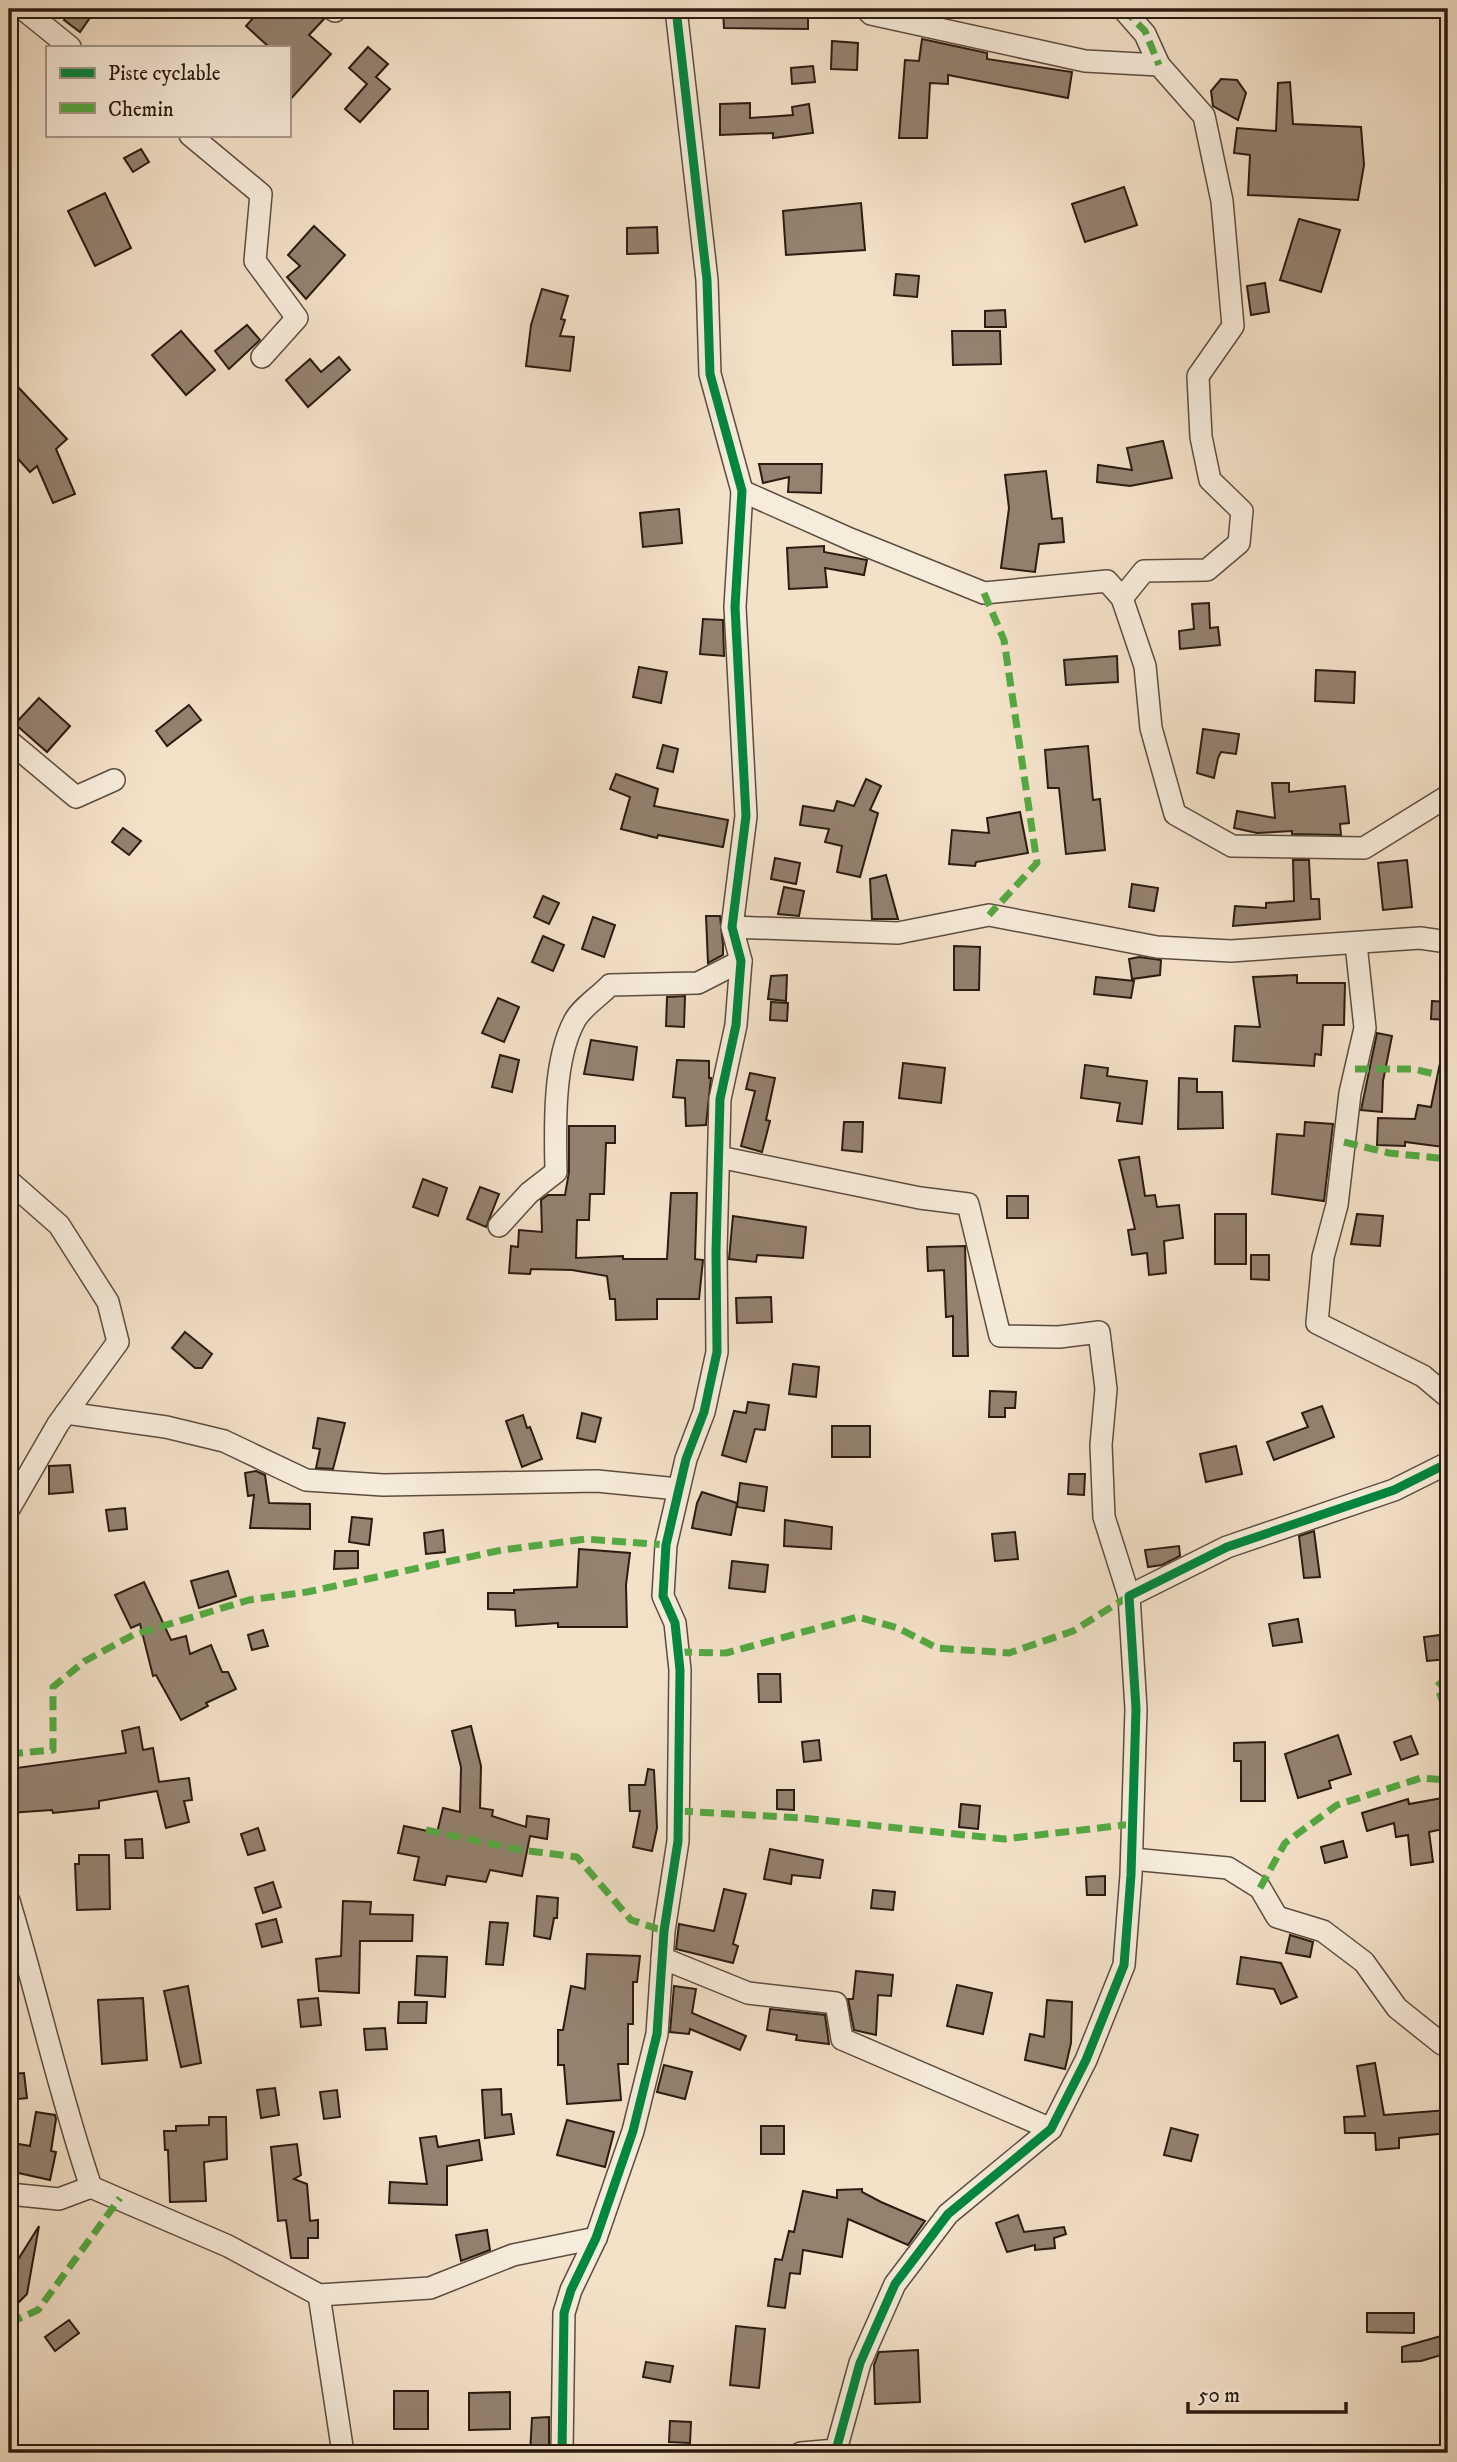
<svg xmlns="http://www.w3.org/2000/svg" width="1457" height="2462" viewBox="0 0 1457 2462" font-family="'IM FELL DW Pica',serif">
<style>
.building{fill:#938270;stroke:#2b1c10;stroke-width:2}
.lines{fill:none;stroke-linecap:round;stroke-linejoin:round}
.minor-casing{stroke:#5d4d3e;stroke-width:24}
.minor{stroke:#f7ecdb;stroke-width:21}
.quiet{stroke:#54a942;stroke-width:7;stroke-dasharray:14 7;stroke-linecap:butt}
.cycleway-casing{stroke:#f7ecdb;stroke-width:13}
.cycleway{stroke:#00873e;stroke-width:9}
</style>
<rect width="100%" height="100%" fill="#f3e1c8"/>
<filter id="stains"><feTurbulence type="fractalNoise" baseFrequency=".00286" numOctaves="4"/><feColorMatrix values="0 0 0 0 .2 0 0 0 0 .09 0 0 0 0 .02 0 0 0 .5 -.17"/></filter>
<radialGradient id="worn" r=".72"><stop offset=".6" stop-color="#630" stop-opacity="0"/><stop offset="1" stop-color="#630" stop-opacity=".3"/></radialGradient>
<!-- building -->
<g class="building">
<path d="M72 9H96L80 32 64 20Z"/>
<path d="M261 9H319L324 19 309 35 331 54 289 101V47H269L246 26Z"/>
<path d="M723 9H808V29L724 28Z"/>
<path d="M922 39 987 53V59L1072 72 1068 98 948 75V84L930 83 927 138H899L905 60 919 61Z"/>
<path d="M832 41 858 43 857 70 831 69Z"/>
<path d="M368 47 388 64 376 77 390 89 360 122 345 109 367 84 349 68Z"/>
<path d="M813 66 815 82 792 84 791 68Z"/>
<path d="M1221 79 1237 80 1246 93 1238 120 1213 106 1211 91Z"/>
<path d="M1290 82 1293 124 1361 127 1364 165 1358 200 1248 195 1250 155 1234 153 1237 128 1276 131 1278 83Z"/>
<path d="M750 103V118L793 115 792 107 809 104 813 133 773 138V133L720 135V104Z"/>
<path d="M141 149 149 162 133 172 124 158Z"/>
<path d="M1124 187 1137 225 1085 242 1072 204Z"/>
<path d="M105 193 131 248 95 266 68 211Z"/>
<path d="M861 203 865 250 786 255 783 211Z"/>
<path d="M1299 219 1340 230 1321 292 1280 280Z"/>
<path d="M314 226 345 255 306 299 287 277 300 266 288 255Z"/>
<path d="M657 227 658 253 627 254V228Z"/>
<path d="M896 274 919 276 917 297 894 295Z"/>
<path d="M1265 283 1269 312 1251 315 1247 286Z"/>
<path d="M542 289 568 296 561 319 565 320 560 336 574 337 570 371 526 366 531 325Z"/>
<path d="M1005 310 1006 327H985V311Z"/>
<path d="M247 325 260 340 229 369 215 351Z"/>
<path d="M181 331 215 370 186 395 152 355Z"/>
<path d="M952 331H1000L1001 364 953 365Z"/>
<path d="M339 357 350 370 308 407 286 380 310 359 321 372Z"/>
<path d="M18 387 67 439 56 449 75 494 53 503 37 466 30 472 9 449V395Z"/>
<path d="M1163 441 1172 478 1130 486 1097 482 1098 465 1132 470 1127 448Z"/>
<path d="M759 464H822L821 493 788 492 789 477 763 483Z"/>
<path d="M1046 471 1052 519 1062 518 1064 542 1039 544 1035 572 1001 568 1009 508 1005 475Z"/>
<path d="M679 509 682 543 643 547 640 513Z"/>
<path d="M824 546V552L867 560 864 575 825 568 827 587 789 589 787 548Z"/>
<path d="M1209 603 1210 628 1218 627 1220 645 1180 649 1179 631 1194 629 1192 604Z"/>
<path d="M703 619 723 620 724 656 700 654Z"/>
<path d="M1117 656 1118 682 1066 685 1064 660Z"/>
<path d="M639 667 667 672 661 703 633 697Z"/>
<path d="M1316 670 1355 672 1354 703 1315 701Z"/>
<path d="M39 698 70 726 47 752 15 724Z"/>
<path d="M189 705 201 720 167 746 156 731Z"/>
<path d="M1203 729 1239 734 1236 754 1221 752 1218 758 1214 778 1197 773Z"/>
<path d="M663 745 678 749 673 772 657 768Z"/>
<path d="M1088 746 1093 800 1100 799 1105 850 1066 854 1059 788H1048L1045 750Z"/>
<path d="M616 774 658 789 654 806 728 820 723 847 658 835 657 838 621 829 630 797 610 789Z"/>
<path d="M866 779 881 786 870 810 878 813 860 877 837 872 842 846 825 842 829 829 800 825 803 806 834 811 837 801 854 806Z"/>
<path d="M1272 783H1289V792L1345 786 1349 823 1340 824 1341 835 1292 834V831L1257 833 1234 828 1237 811 1275 818Z"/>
<path d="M1020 812 1028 853 976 862 975 866 949 864 952 830 989 833 987 818Z"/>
<path d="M123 828 141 841 129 855 112 842Z"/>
<path d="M775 858 800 863 796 884 771 879Z"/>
<path d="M1293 860H1309L1311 899H1319L1320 919 1233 926 1235 906 1266 908V903L1294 901Z"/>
<path d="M1407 860 1412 907 1383 910 1378 863Z"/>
<path d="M886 875 898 919H872L870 879Z"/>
<path d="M1132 884 1158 888 1154 911 1129 907Z"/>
<path d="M784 887 804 891 799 916 778 914Z"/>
<path d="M543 896 559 903 549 924 534 917Z"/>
<path d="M706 916H720L723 945V955L708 963Z"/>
<path d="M593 917 615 925 604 957 582 949Z"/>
<path d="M543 936 564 945 553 971 532 962Z"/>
<path d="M954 946 980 947 979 990H954Z"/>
<path d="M1139 957 1161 960 1160 975 1132 979 1129 959Z"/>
<path d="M787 975 786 1001 768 999 771 976Z"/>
<path d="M1297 975V983H1345L1344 1025H1323L1321 1055 1315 1054 1314 1066 1233 1061 1235 1026 1260 1027 1253 977Z"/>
<path d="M1096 977 1134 981 1131 998 1094 994Z"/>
<path d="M685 996 684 1027 666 1026 667 997Z"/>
<path d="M498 998 519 1007 504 1042 482 1033Z"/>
<path d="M1432 1001 1448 1002V1020L1431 1019Z"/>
<path d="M771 1002 788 1003 787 1021 770 1020Z"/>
<path d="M1377 1033 1392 1036 1383 1081 1382 1112 1361 1110Z"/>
<path d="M591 1040 637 1047 633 1080 584 1074Z"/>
<path d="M500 1055 519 1060 512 1092 492 1087Z"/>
<path d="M677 1060 709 1061V1078H711L706 1125 686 1126 685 1098 673 1097Z"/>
<path d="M903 1063 945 1068 941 1103 899 1098Z"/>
<path d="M1440 1063 1448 1064V1120L1443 1147 1405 1142V1146L1377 1145 1378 1118 1415 1119 1418 1105 1431 1107Z"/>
<path d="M1085 1065 1108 1068 1107 1076 1147 1081 1142 1124 1117 1121 1120 1103 1081 1098Z"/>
<path d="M750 1073 775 1078 766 1120 770 1121 762 1152 741 1146 755 1091 746 1089Z"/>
<path d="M1179 1078 1197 1079V1092H1222L1223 1128 1178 1129Z"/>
<path d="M844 1122H863L862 1152 842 1150Z"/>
<path d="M1305 1122 1333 1124 1324 1201 1272 1194 1277 1134 1304 1136Z"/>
<path d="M569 1126H615V1143H606L604 1194H590L589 1220H577L576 1258 623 1256V1259H667L671 1193H697L695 1259 703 1260 699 1299H657V1319L616 1320 615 1299H610L607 1276 572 1270 531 1269 530 1274 509 1273 511 1246 518 1247 519 1230 542 1232 541 1200 548 1195H565L569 1172Z"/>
<path d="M1139 1157 1145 1196 1155 1195 1157 1207 1179 1205 1183 1238 1164 1241 1166 1273 1149 1275 1147 1253 1132 1255 1128 1230 1135 1229 1119 1160Z"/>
<path d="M423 1179 447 1188 438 1216 413 1207Z"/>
<path d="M480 1187 499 1194 486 1227 467 1219Z"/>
<rect x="1007" y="1196" width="21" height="22"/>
<rect x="1215" y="1214" width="31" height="50"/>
<path d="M1357 1214 1383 1216 1380 1246 1351 1244Z"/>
<path d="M733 1216 806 1227 803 1258 757 1255 756 1262 729 1259Z"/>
<path d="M965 1246 968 1356H953V1316L946 1317 944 1270 928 1271 927 1247Z"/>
<path d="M1251 1255H1269V1280L1251 1279Z"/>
<path d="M771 1297 772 1322 737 1323 736 1298Z"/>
<path d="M185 1332 212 1354 202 1368H195L172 1348Z"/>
<path d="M793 1364 819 1367 816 1397 789 1394Z"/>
<path d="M990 1391 1016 1392 1015 1408H1005V1417H989Z"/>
<path d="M748 1402 769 1405 765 1430 755 1429 746 1462 722 1455 734 1411 746 1413Z"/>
<path d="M1322 1406 1334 1437 1274 1460 1267 1442 1308 1427 1302 1413Z"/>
<path d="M582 1413 601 1418 595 1442 577 1438Z"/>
<path d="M523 1415 527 1428 530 1427 542 1459 522 1467 506 1421Z"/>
<path d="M318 1418 345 1423 333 1469 316 1468 320 1449 313 1448Z"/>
<rect x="832" y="1426" width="38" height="31"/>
<path d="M1236 1446 1242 1474 1206 1482 1200 1454Z"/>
<path d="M70 1465 73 1492 49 1494V1466Z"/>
<path d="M256 1471 265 1475 269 1503 310 1504V1529L250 1528 254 1495 248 1496 245 1473Z"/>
<path d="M1069 1474H1085L1084 1495 1068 1494Z"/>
<path d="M740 1483 767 1487 764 1511 737 1507Z"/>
<path d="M702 1492 737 1503 731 1535 692 1528 697 1503Z"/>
<path d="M125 1508 127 1529 109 1531 106 1510Z"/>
<path d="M352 1517 372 1519 369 1545 349 1542Z"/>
<path d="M785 1520 832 1527 831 1549 784 1546Z"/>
<path d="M443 1530 445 1552 426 1554 424 1533Z"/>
<path d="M1314 1531 1320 1577 1304 1578 1299 1536Z"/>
<path d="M1015 1532 1018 1559 995 1561 992 1534Z"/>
<path d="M1179 1546 1180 1556 1162 1565 1148 1567 1145 1550Z"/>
<path d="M579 1549 630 1553 626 1585 627 1627H558V1623L516 1626 515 1610 488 1609V1593H514V1590L577 1587Z"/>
<path d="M335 1551H358V1568L334 1569Z"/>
<path d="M732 1561 768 1565 765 1592 729 1588Z"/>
<path d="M228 1571 236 1596 199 1608 191 1581Z"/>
<path d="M144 1582 171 1640 186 1636 190 1654 211 1645 222 1672H228L236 1689 206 1703 208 1706 181 1720 156 1675 153 1676 140 1624 131 1628 115 1595Z"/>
<path d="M1298 1619 1302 1642 1273 1646 1269 1624Z"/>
<path d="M263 1630 268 1646 252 1650 248 1635Z"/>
<path d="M1448 1634V1659L1427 1661 1424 1637Z"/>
<path d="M758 1674H780L781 1702H759Z"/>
<path d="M471 1726 481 1766 480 1808 493 1810 492 1816 526 1827 527 1816 549 1819 547 1839 530 1836 522 1876 490 1870 486 1882 447 1876 445 1885 414 1880 419 1857 398 1853 404 1826 437 1833 443 1808 460 1812 461 1767 452 1731Z"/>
<path d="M139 1727 143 1750 153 1748 159 1782 189 1778 192 1800 184 1801 189 1822 166 1828 157 1791 99 1801V1808L53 1813 52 1810 9 1813V1769L126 1753 122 1731Z"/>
<path d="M1338 1735 1351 1774 1329 1781 1331 1788 1298 1798 1285 1754Z"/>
<path d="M1411 1736 1418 1754 1401 1760 1394 1742Z"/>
<path d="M819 1740 821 1760 804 1762 802 1742Z"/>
<path d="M1265 1742V1801H1241V1761H1234V1743Z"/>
<path d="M648 1769 654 1770 657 1828 652 1851 633 1847 640 1811H630L629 1785H645Z"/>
<path d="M777 1790H794V1810L777 1809Z"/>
<path d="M1448 1797V1828L1429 1832 1433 1862 1411 1865 1408 1835 1396 1837 1394 1823 1367 1831 1362 1813 1408 1799 1409 1804Z"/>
<path d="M961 1804 980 1806 978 1829 959 1827Z"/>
<path d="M258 1828 265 1850 248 1855 241 1834Z"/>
<path d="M142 1839 143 1858H126L125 1840Z"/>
<path d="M1343 1841 1347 1857 1325 1863 1321 1847Z"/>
<path d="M770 1849 823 1860 820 1878 792 1875 791 1884 764 1879Z"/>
<path d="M79 1855H109L110 1909 77 1910 75 1864H79Z"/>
<path d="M1105 1876V1895H1087L1086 1877Z"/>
<path d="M273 1882 281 1907 263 1913 255 1888Z"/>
<path d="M724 1889 746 1894 733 1944 738 1946 733 1963 676 1949 679 1924 714 1931Z"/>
<path d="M873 1890 895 1892 893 1910 871 1908Z"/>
<path d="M537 1896 558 1898 557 1918H554L550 1939 534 1936Z"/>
<path d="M343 1901 371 1902 370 1914 413 1915 412 1941H360L359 1993 319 1991 316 1959 341 1956Z"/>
<path d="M276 1919 282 1942 262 1947 256 1924Z"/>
<path d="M490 1922 508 1923 503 1965 486 1964Z"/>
<path d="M1290 1935 1313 1942 1310 1957 1286 1953Z"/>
<path d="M587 1954 640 1956 637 1982H633V2024H628V2064H618L621 2100 567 2104 564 2065H558V2030H563L571 1986 585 1989Z"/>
<path d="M417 1956 447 1957 445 1997 415 1995Z"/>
<path d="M1241 1957 1281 1963 1297 1997 1281 2004 1274 1989 1237 1984Z"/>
<path d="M856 1971 893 1975 891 1996 878 1995 876 2035 854 2030 848 1999H853Z"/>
<path d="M957 1985 992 1993 983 2034 947 2026Z"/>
<path d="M188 1986 201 2063 181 2067 164 1991Z"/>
<path d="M674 1986 696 1989 692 2013 746 2036 740 2050 690 2029 689 2034 670 2032Z"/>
<path d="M143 1998 147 2060 102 2064 98 2000Z"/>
<path d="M318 1998 321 2025 301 2027 298 2000Z"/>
<path d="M1047 2000 1072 2002 1071 2043 1065 2069 1025 2060 1030 2034 1044 2037Z"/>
<path d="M399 2002H427L426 2023H398Z"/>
<path d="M770 2009 825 2015 829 2044 796 2040 797 2035 767 2030Z"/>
<path d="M385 2028 387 2049 366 2050 364 2029Z"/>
<path d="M1375 2063 1384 2115 1448 2110V2133L1399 2138V2148L1376 2150 1375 2133H1345L1344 2117 1365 2116 1357 2066Z"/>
<path d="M664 2065 692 2072 685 2099 657 2092Z"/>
<path d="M24 2073 27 2098 9 2100V2074Z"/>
<path d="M275 2088 279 2115 261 2118 257 2090Z"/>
<path d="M501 2089 502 2115 511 2114 514 2134 485 2138 482 2090Z"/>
<path d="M337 2090 340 2117 324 2119 320 2092Z"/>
<path d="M36 2112 55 2115 56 2119 51 2151 56 2152 50 2180 9 2171 13 2143 30 2146Z"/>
<path d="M209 2117H226L227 2159 204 2162 206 2201 170 2202 168 2150H165L164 2131H176V2126L209 2125Z"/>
<path d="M567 2120 614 2132 605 2167 557 2155Z"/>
<rect x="761" y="2126" width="23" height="28"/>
<path d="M1171 2128 1198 2135 1191 2161 1164 2155Z"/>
<path d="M436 2136 438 2147 479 2140 482 2160 447 2166V2205L389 2203 390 2182 427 2184 420 2138Z"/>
<path d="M297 2144 301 2175 294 2179 307 2184 310 2221 318 2220V2238H308V2258H291L286 2220 278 2221 271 2147Z"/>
<path d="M862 2189V2192L881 2202 925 2221 908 2245 848 2219 842 2257 803 2250 800 2274 790 2273 785 2308 768 2306 775 2259 782 2260 789 2231 794 2232 803 2191 837 2198V2190Z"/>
<path d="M1018 2215 1024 2232 1064 2227 1066 2234 1054 2238 1055 2248 1035 2250V2245L1007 2252 996 2223Z"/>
<path d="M39 2226 27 2294 9 2312V2274Z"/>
<path d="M487 2230 490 2250 461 2261 456 2235Z"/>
<path d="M1367 2313H1414V2333L1367 2332Z"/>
<path d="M69 2320 79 2333 55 2351 45 2337Z"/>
<path d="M736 2326 765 2329 759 2388 730 2385Z"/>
<path d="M1448 2334V2353L1421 2361 1402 2362V2347Z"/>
<path d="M918 2350 920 2402 875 2404 874 2365 879 2352Z"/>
<path d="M646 2362 673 2366 670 2382 643 2377Z"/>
<rect x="394" y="2391" width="34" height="38"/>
<path d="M510 2392V2429L469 2430V2393Z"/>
<path d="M549 2417V2453H530L532 2418Z"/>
<path d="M670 2421 691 2422 690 2443 669 2442Z"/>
</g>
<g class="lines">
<defs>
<g id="minor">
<path d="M23 9 70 47"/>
<path d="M332 9 335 11"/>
<path d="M866 9 871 14 1085 61 1159 65 1204 116 1222 201 1233 326 1198 376 1201 437 1210 480 1242 511 1239 543 1207 570 1144 571 1122 598"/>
<path d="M1123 9 1145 34 1159 65"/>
<path d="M190 135 261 194 255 261 297 318 262 357"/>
<path d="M742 491 850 539 984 593 1107 581 1122 598 1145 666 1151 728 1175 814 1232 846 1364 848 1448 796"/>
<path d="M9 741 76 797 114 780"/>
<path d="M732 927 898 933 989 915 1157 947 1231 951 1420 938 1448 942"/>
<path d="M1356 944 1365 1028 1350 1093 1337 1205 1323 1257 1317 1323 1423 1376 1448 1397"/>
<path d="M719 1157 920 1198 968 1204 1000 1336 1059 1337 1099 1332 1106 1389 1101 1445 1104 1517 1129 1596"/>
<path d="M9 1181 59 1225 108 1302 118 1342 58 1424 9 1509"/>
<path d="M499 1226 529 1193 556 1172C555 1128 553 1059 575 1020 582 1007 600 996 610 985L698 983 741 961"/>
<path d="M66 1413 166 1427 224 1441 306 1480 383 1485 597 1481 678 1489"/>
<path d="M1132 1859 1228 1868 1260 1888 1277 1917 1323 1931 1364 1962 1397 2008 1442 2044 1448 2043"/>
<path d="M9 1901C38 1996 59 2093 91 2187L228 2246 319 2295 430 2288 513 2255 596 2238"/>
<path d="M662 1958 748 1993 836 2003 842 2039 1051 2129"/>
<path d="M9 2194 59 2199 91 2187"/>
<path d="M319 2295 343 2453"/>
<path d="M562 2453 564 2313 571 2290 596 2238 633 2131 657 2034 664 1931 678 1841 680 1670 675 1623 663 1596 666 1545 686 1459 704 1412 717 1352 716 1252 720 1099 736 1025 741 961 732 927 746 816 735 607 742 491 710 374 707 280 676 9"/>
<path d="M801 2453 836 2450 860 2363 895 2284 948 2214 1051 2129 1086 2060 1124 1965 1131 1875 1136 1709 1129 1596 1227 1547 1394 1490 1448 1463"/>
</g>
</defs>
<!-- minor casing -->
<use href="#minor" class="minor-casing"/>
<!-- minor -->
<use href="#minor" class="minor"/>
<!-- quiet -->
<g class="quiet">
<path d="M1123 9 1145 31 1159 65"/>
<path d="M984 593 1004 640 1037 863 989 915"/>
<path d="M1355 1069H1413L1448 1077"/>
<path d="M1344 1142 1389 1153 1448 1159"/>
<path d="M678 1652 726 1653 858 1617 898 1628 937 1648 1009 1653 1073 1631 1129 1596"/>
<path d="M1448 1677 1437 1686 1448 1717"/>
<path d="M9 1754 53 1750V1687L85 1661 133 1635 249 1600 307 1592 502 1550 586 1539 666 1545"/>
<path d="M679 1811 802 1818 1004 1839 1133 1824"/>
<path d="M426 1830 521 1850 577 1857 631 1920 664 1931"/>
<path d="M1260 1888 1285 1843 1337 1805 1421 1778 1448 1780"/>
<path d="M9 2323 38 2310 120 2198"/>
</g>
<defs>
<g id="cycleway">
<path d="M562 2453 564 2313 571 2290 596 2238 633 2131 657 2034 664 1931 678 1841 680 1670 675 1623 663 1596 666 1545 686 1459 704 1412 717 1352 716 1252 720 1099 736 1025 741 961 732 927 746 816 735 607 742 491 710 374 707 280 676 9"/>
<path d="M801 2453 836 2450 860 2363 895 2284 948 2214 1051 2129 1086 2060 1124 1965 1131 1875 1136 1709 1129 1596 1227 1547 1394 1490 1448 1463"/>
</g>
</defs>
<!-- cycleway casing -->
<use href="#cycleway" class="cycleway-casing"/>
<!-- cycleway -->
<use href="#cycleway" class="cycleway"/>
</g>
<!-- margin -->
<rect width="1457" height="2462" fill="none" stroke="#f3e1c8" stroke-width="35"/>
<rect x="10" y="10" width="1436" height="2441" fill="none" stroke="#2b1c10" stroke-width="3.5"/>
<rect x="18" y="18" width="1422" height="2427" fill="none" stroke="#2b1c10" stroke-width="2"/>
<!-- legend -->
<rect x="46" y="46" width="245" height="91" fill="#f7ecdb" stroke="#a5998a" stroke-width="2"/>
<rect x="60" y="68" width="35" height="10" fill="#00873e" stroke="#a5998a" stroke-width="2"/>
<text x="108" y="80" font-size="21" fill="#2b1c10">Piste cyclable</text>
<rect x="60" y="103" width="35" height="10" fill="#54a942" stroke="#a5998a" stroke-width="2"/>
<text x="108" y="116" font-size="21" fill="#2b1c10">Chemin</text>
<!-- scale -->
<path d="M1188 2402v10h158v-10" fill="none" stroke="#2b1c10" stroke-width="3.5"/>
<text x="1198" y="2402" font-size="21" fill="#2b1c10" stroke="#f7ecdb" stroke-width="5" paint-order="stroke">50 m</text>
<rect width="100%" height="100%" filter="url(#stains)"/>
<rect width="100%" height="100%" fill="url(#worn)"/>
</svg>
